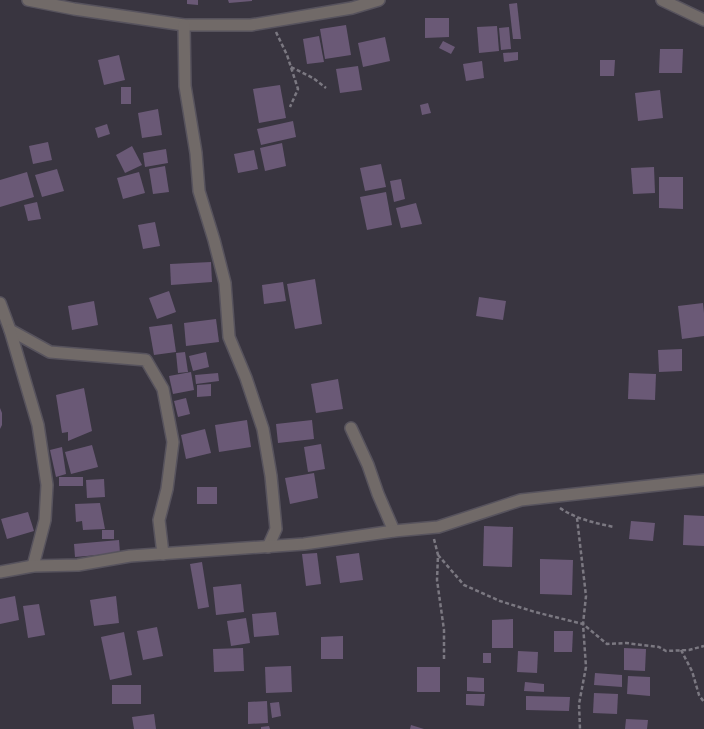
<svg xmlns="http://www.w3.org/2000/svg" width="704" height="729" viewBox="0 0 704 729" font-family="'Noto Sans',sans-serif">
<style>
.building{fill:#6a5976}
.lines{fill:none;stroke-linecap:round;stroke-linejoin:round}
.street-casing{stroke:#57535d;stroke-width:14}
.path{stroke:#7b7881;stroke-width:2.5;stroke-dasharray:4 2.5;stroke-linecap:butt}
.street{stroke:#716a68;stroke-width:11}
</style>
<rect width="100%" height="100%" fill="#393540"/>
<!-- building -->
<g class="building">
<path d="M187 0H198V5L187 4Z"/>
<path d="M228 0H252V1L229 3Z"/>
<path d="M517 3 521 39H513L509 4Z"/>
<path d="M425 18H449V37L425 38Z"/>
<path d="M346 25 351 55 325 59 320 29Z"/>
<path d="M497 26 499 51 479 53 477 27Z"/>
<path d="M509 27 511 49 501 50 499 28Z"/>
<path d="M319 36 324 62 307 64 303 39Z"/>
<path d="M385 37 390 61 363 67 358 43Z"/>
<path d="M443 41 455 47 451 54 439 48Z"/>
<path d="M660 49H683L682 73H659Z"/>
<path d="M518 52V60L504 62 503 53Z"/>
<path d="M119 55 125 80 104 85 98 60Z"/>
<path d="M600 60H615L614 76H600Z"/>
<path d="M482 61 484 78 466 81 463 64Z"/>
<path d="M358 66 362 90 340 93 336 69Z"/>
<path d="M280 85 286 118 259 123 253 89Z"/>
<rect x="121" y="87" width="10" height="17"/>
<path d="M660 90 663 118 638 121 635 93Z"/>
<path d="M428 103 431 113 422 115 420 105Z"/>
<path d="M158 109 162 135 142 138 138 113Z"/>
<path d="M293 121 296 137 261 145 257 129Z"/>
<path d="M107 124 110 134 98 138 95 128Z"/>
<path d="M48 142 52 160 33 164 29 146Z"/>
<path d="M282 143 286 166 265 171 260 148Z"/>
<path d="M132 146 142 165 125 173 116 155Z"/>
<path d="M166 149 168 163 145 167 143 153Z"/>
<path d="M254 150 258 169 238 173 234 154Z"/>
<path d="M381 164 386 187 365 191 360 168Z"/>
<path d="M165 166 169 192 153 194 149 169Z"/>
<path d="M654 167 655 193 633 194 631 168Z"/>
<path d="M57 169 64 191 42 197 35 175Z"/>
<path d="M27 172 34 197 0 207V180Z"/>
<path d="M139 172 145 193 123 199 117 178Z"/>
<path d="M659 177H683V209L659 208Z"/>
<path d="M401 179 405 199 394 202 390 181Z"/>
<path d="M386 192 392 225 367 230 360 197Z"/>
<path d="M37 202 41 219 28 221 24 205Z"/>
<path d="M416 203 422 224 401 228 396 208Z"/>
<path d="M155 222 160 246 143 249 138 225Z"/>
<path d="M211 262 212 282 171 285 170 264Z"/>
<path d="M315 279 322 324 295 329 287 284Z"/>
<path d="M283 282 286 301 264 304 262 285Z"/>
<path d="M169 291 176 312 157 319 149 298Z"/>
<path d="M479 297 506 301 503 320 476 316Z"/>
<path d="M94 301 98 325 72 330 68 306Z"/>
<path d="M703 303 704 313V336L682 339 678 306Z"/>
<path d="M216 319 219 342 186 346 184 323Z"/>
<path d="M172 324 176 352 154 355 149 327Z"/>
<path d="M682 349V371L659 372 658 350Z"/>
<path d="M185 352 188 372 178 373 176 353Z"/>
<path d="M206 352 209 367 193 371 189 356Z"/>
<path d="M191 372 194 390 173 394 169 376Z"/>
<path d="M218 373 219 381 196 384 195 375Z"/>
<path d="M629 373 656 374 655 400 628 399Z"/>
<path d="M338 379 343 409 316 413 311 384Z"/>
<path d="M211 384V396L197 397V385Z"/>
<path d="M84 388 92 431 68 441V432L62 433 56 395Z"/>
<path d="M186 398 190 414 178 417 174 401Z"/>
<path d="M0 408 2 413V425L0 429Z"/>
<path d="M247 420 251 447 219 452 215 425Z"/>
<path d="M312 420 314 439 278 443 276 424Z"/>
<path d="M205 429 211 453 186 459 181 435Z"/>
<path d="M321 444 325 469 308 472 304 447Z"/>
<path d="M92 445 98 467 71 474 65 452Z"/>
<path d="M62 447 66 474 56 477 50 450Z"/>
<path d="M314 473 318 498 290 504 285 478Z"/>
<rect x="59" y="477" width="24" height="9"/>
<path d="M104 479 105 497 87 498 86 480Z"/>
<rect x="197" y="487" width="20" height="17"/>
<path d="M100 503 105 529 83 530 82 521 76 522 75 504Z"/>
<path d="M28 512 34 531 7 539 1 519Z"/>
<path d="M684 515 704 516V546L683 545Z"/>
<path d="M631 521 655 523 653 541 629 539Z"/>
<path d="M484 526 513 527 512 567 483 566Z"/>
<rect x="102" y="530" width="12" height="9"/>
<path d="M119 540 120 553 75 557 74 544Z"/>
<path d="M317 553 321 584 306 586 302 554Z"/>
<path d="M359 553 363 580 340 583 336 556Z"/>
<path d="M540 559 573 560 572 595 540 594Z"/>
<path d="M202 562 209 607 198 609 190 564Z"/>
<path d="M241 584 244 612 216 615 213 587Z"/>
<path d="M15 596 19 620 0 624V599Z"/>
<path d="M116 596 119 623 94 626 90 600Z"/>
<path d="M39 604 45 635 28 638 23 606Z"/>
<path d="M276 612 279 635 254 637 252 614Z"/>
<path d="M246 618 250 643 231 646 227 621Z"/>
<path d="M513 619V648H492V620Z"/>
<path d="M157 627 163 656 143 660 137 631Z"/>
<path d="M554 631H573L572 652H554Z"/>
<path d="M124 632 132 675 110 680 101 637Z"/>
<path d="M343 636V659H321V637Z"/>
<path d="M243 648 244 671 214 672 213 649Z"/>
<path d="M624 648 646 649 645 671 624 670Z"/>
<path d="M518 651 538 652 537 673 517 672Z"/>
<rect x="483" y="653" width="8" height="10"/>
<path d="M291 666 292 692 266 693 265 667Z"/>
<rect x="417" y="667" width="23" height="25"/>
<path d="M595 673 622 675V687L594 685Z"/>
<path d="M628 676 650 677V696L627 694Z"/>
<path d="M467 677 484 678V692L467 691Z"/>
<path d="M525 682 544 684V692L524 691Z"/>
<rect x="112" y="685" width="29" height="19"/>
<path d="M594 693 618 694 617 714 593 713Z"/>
<path d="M466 694H485L484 706 466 705Z"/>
<path d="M526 696 570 697 569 711 526 710Z"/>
<path d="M267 701 268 723 248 724V702Z"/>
<path d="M279 702 281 716 272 718 270 703Z"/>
<path d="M154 714 156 729H134L132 717Z"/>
<path d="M626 719 648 720 647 729H625Z"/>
<path d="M411 725 424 729H410Z"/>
<path d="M269 726 270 729H261V727Z"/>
</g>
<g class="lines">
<defs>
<g id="street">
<path d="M28 0 74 9 184 25H251L352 8 379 0"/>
<path d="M662 0 704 20"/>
<path d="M184 25 185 86 196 153 199 191 214 240 225 283 229 337 246 378 263 429 271 476 276 529 268 547"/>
<path d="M0 303 10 330 50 352 146 360 163 389 173 442 167 489 159 520 163 554"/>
<path d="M10 330 38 425 47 485 45 520 33 566"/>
<path d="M351 428 368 465 378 494 394 531"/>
<path d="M0 572 33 566 78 565 130 556 304 544 394 531 438 527 521 500 704 480"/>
</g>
</defs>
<!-- street casing -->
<use href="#street" class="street-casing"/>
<!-- path -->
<g class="path">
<path d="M276 32 287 55 298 89 290 107"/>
<path d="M291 67 313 78 326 88"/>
<path d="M560 508C576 519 595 523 614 527"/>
<path d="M577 518 586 596 583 624 586 667 579 704 580 729"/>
<path d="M434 539 438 555 437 580 444 630V660"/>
<path d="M438 555 464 585 500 601 535 612 583 624 607 644 626 643 659 647 666 651 689 650 704 646"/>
<path d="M681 650 692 671 699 695 704 702"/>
</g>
<!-- street -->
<use href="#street" class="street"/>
</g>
</svg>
